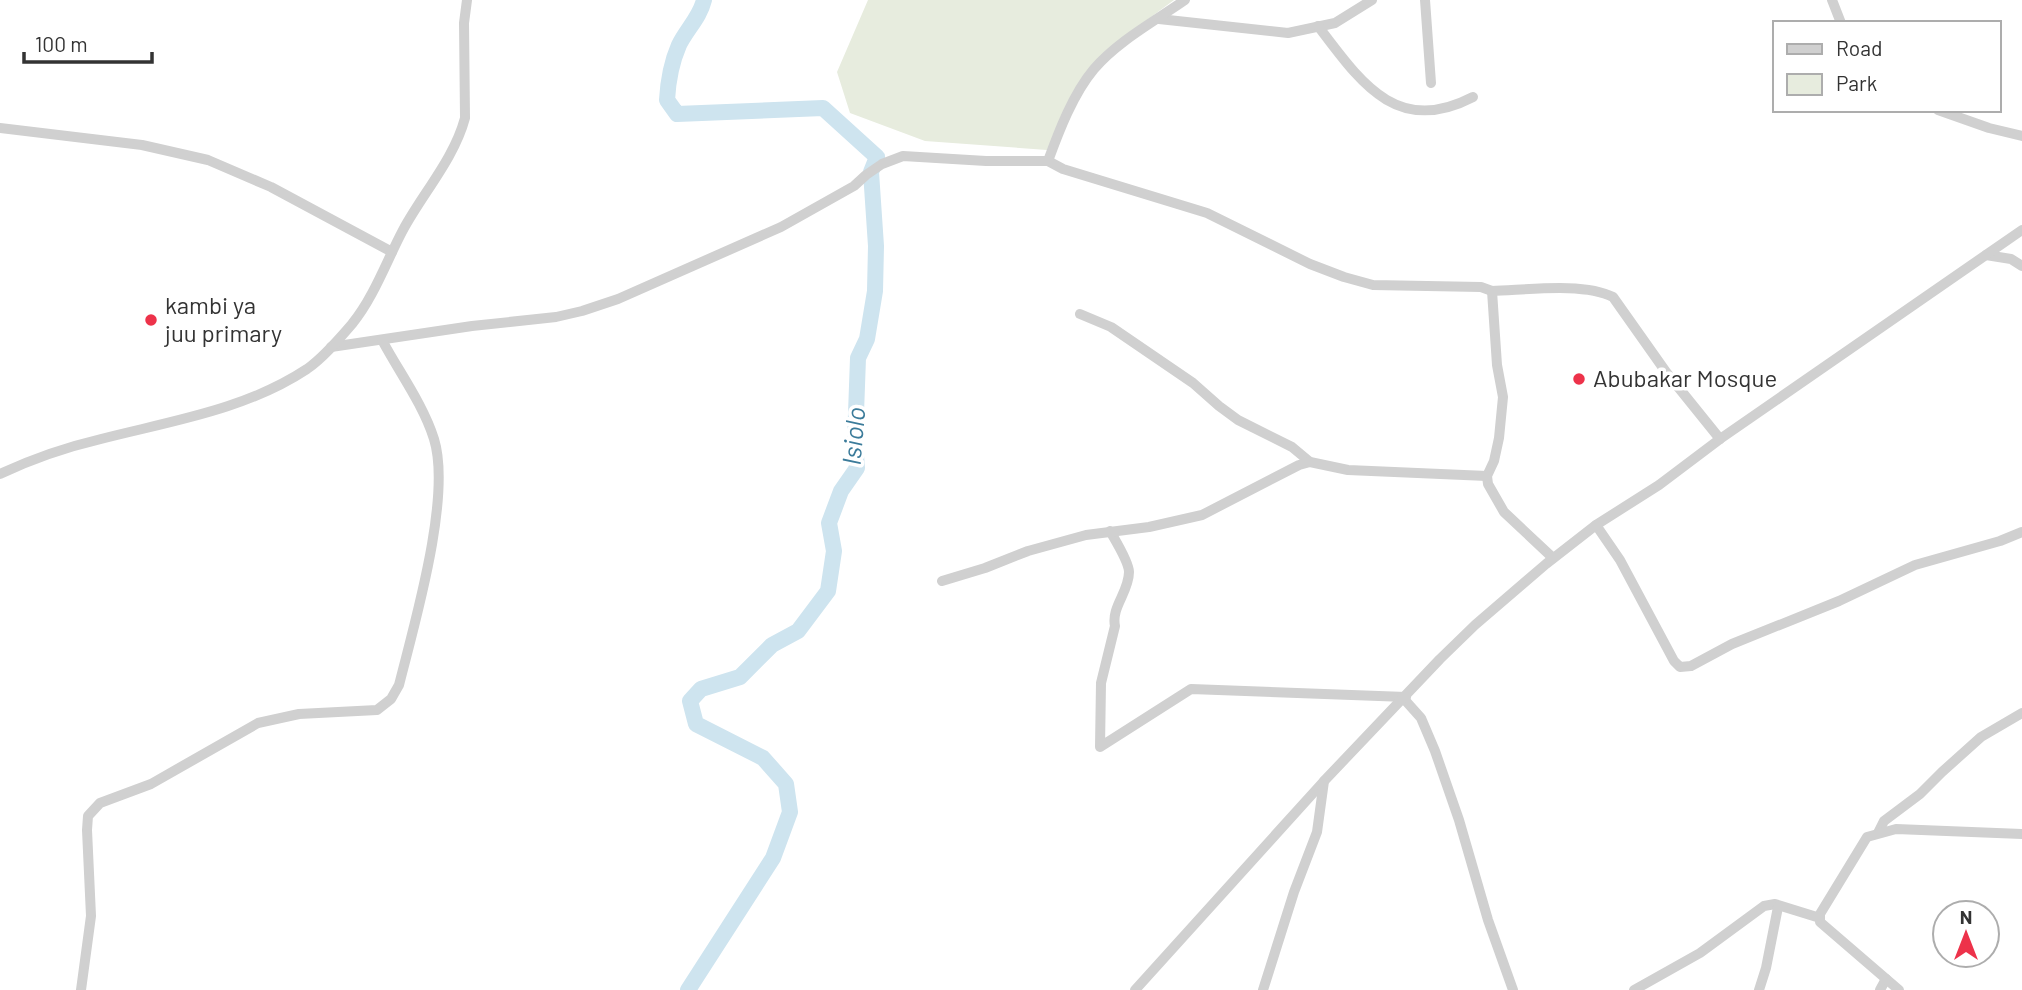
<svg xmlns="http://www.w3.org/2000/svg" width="2022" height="990" viewBox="0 0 2022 990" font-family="Barlow,sans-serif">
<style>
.green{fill:#e7ecde}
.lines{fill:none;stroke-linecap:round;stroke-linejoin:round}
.river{stroke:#cee4ef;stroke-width:16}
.minor{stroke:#d0d0d0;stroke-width:10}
.poi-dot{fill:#ed324a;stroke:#fff;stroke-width:2.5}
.labels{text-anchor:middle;stroke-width:7;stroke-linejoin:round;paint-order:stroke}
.poi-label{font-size:24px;fill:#333;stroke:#fff;text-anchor:start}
.water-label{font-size:26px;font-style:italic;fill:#3b7b9a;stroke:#fff}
</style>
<rect width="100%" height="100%" fill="#fff"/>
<!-- green -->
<path class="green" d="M868 0H1174L1105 51 1047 150 925 141 850 113 837 72Z"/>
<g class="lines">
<!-- river -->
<path class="river" d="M688 990 773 858 790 812 786 784 763 758 696 724 690 701 701 689 740 677 772 645 798 631 828 591 834 551 829 523 841 491 857 468 855 441 858 358 867 339 875 291 876 246 871 172 877 157 823 108 677 114 667 100C668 82 672 61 679 45 687 29 700 17 704 0"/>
<!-- minor -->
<g class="minor">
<path d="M1425 0 1431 83"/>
<path d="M1832 0 1841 23"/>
<path d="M1159 19 1288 33 1335 23 1372 0"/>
<path d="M1318 26C1360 81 1396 137 1473 97"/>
<path d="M1938 110 1989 128 2022 136"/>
<path d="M0 128 142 145 208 160 271 187 392 252"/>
<path d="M1048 161C1059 131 1073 94 1094 69 1118 41 1155 21 1185 0"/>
<path d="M1986 255 2011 259 2022 266"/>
<path d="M1492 291 1497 365 1503 397 1499 438 1494 461 1487 476 1488 484 1504 512 1553 558"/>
<path d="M1080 314 1111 327 1193 383 1219 406 1238 420 1292 447 1310 462 1348 470 1487 476"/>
<path d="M331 347 472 326 556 317 582 311 618 299 781 227 854 186 866 175 882 164 903 156 986 161H1048L1063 169 1207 213 1310 264 1344 277 1373 285 1481 287 1492 291C1526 290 1584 282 1613 297L1666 372 1720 439"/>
<path d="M0 474C32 459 67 447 101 439 171 421 245 410 307 369 324 357 339 339 352 324 374 297 387 260 403 230 423 193 454 159 465 118L464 23 467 0"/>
<path d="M1596 525 1620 560 1674 661 1680 667 1691 666 1732 644 1839 601 1915 565 2000 541 2022 532"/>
<path d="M1110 531C1115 540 1129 562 1129 572 1129 592 1111 607 1115 626L1101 683 1100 747 1191 689 1406 697"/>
<path d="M942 581 985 568 1028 551 1086 535 1149 527 1202 515 1299 465 1310 462"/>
<path d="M1404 699 1421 718 1435 751 1459 820 1488 920 1513 990"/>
<path d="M1878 833 1884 821 1920 794 1942 772 1981 737 2022 713"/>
<path d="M81 990 91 916 87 830 88 816 100 803 151 784 258 723 299 714 377 710 391 699 399 685C414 625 452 497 434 439 423 404 399 372 382 340"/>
<path d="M1135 990 1325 780 1440 659 1475 625 1546 564 1596 525 1659 485 1720 439 2022 230"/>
<path d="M1263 990 1294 892 1317 832 1324 781"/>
<path d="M1634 990 1700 953 1764 906 1775 904 1820 918"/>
<path d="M1759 990 1766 968 1778 907"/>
<path d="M1880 990 1886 979"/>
<path d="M1899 990 1820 922V914L1867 837 1896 829 2022 834"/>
</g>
</g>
<!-- markers -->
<g class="poi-dot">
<circle cx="151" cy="320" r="7"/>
<circle cx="1579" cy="379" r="7"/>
</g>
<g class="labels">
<!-- poi labels -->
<g class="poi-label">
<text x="165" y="314">kambi ya<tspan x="165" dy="28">juu primary</tspan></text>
<text x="1593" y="387">Abubakar Mosque</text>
</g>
<!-- water labels -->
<g class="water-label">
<text transform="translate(854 436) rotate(-85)" y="9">Isiolo</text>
</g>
</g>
<!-- legend -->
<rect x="1773" y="21" width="228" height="91" fill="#ffffff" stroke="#adadad" stroke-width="2"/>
<rect x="1787" y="44" width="35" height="10" fill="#d0d0d0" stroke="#adadad" stroke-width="2"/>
<text x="1836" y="56" font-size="21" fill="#333333">Road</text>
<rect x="1787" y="74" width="35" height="21" fill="#e7ecde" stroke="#adadad" stroke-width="2"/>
<text x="1836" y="91" font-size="21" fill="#333333">Park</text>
<!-- north arrow -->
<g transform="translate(1966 934)"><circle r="33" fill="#ffffff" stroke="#adadad" stroke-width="2"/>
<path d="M0-5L12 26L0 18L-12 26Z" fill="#ed324a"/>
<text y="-10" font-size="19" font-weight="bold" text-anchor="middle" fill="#333333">N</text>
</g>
<!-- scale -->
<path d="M24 52v10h128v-10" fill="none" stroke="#333333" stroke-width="3.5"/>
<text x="35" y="52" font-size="21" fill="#333333" stroke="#ffffff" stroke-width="5" paint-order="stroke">100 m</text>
</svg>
